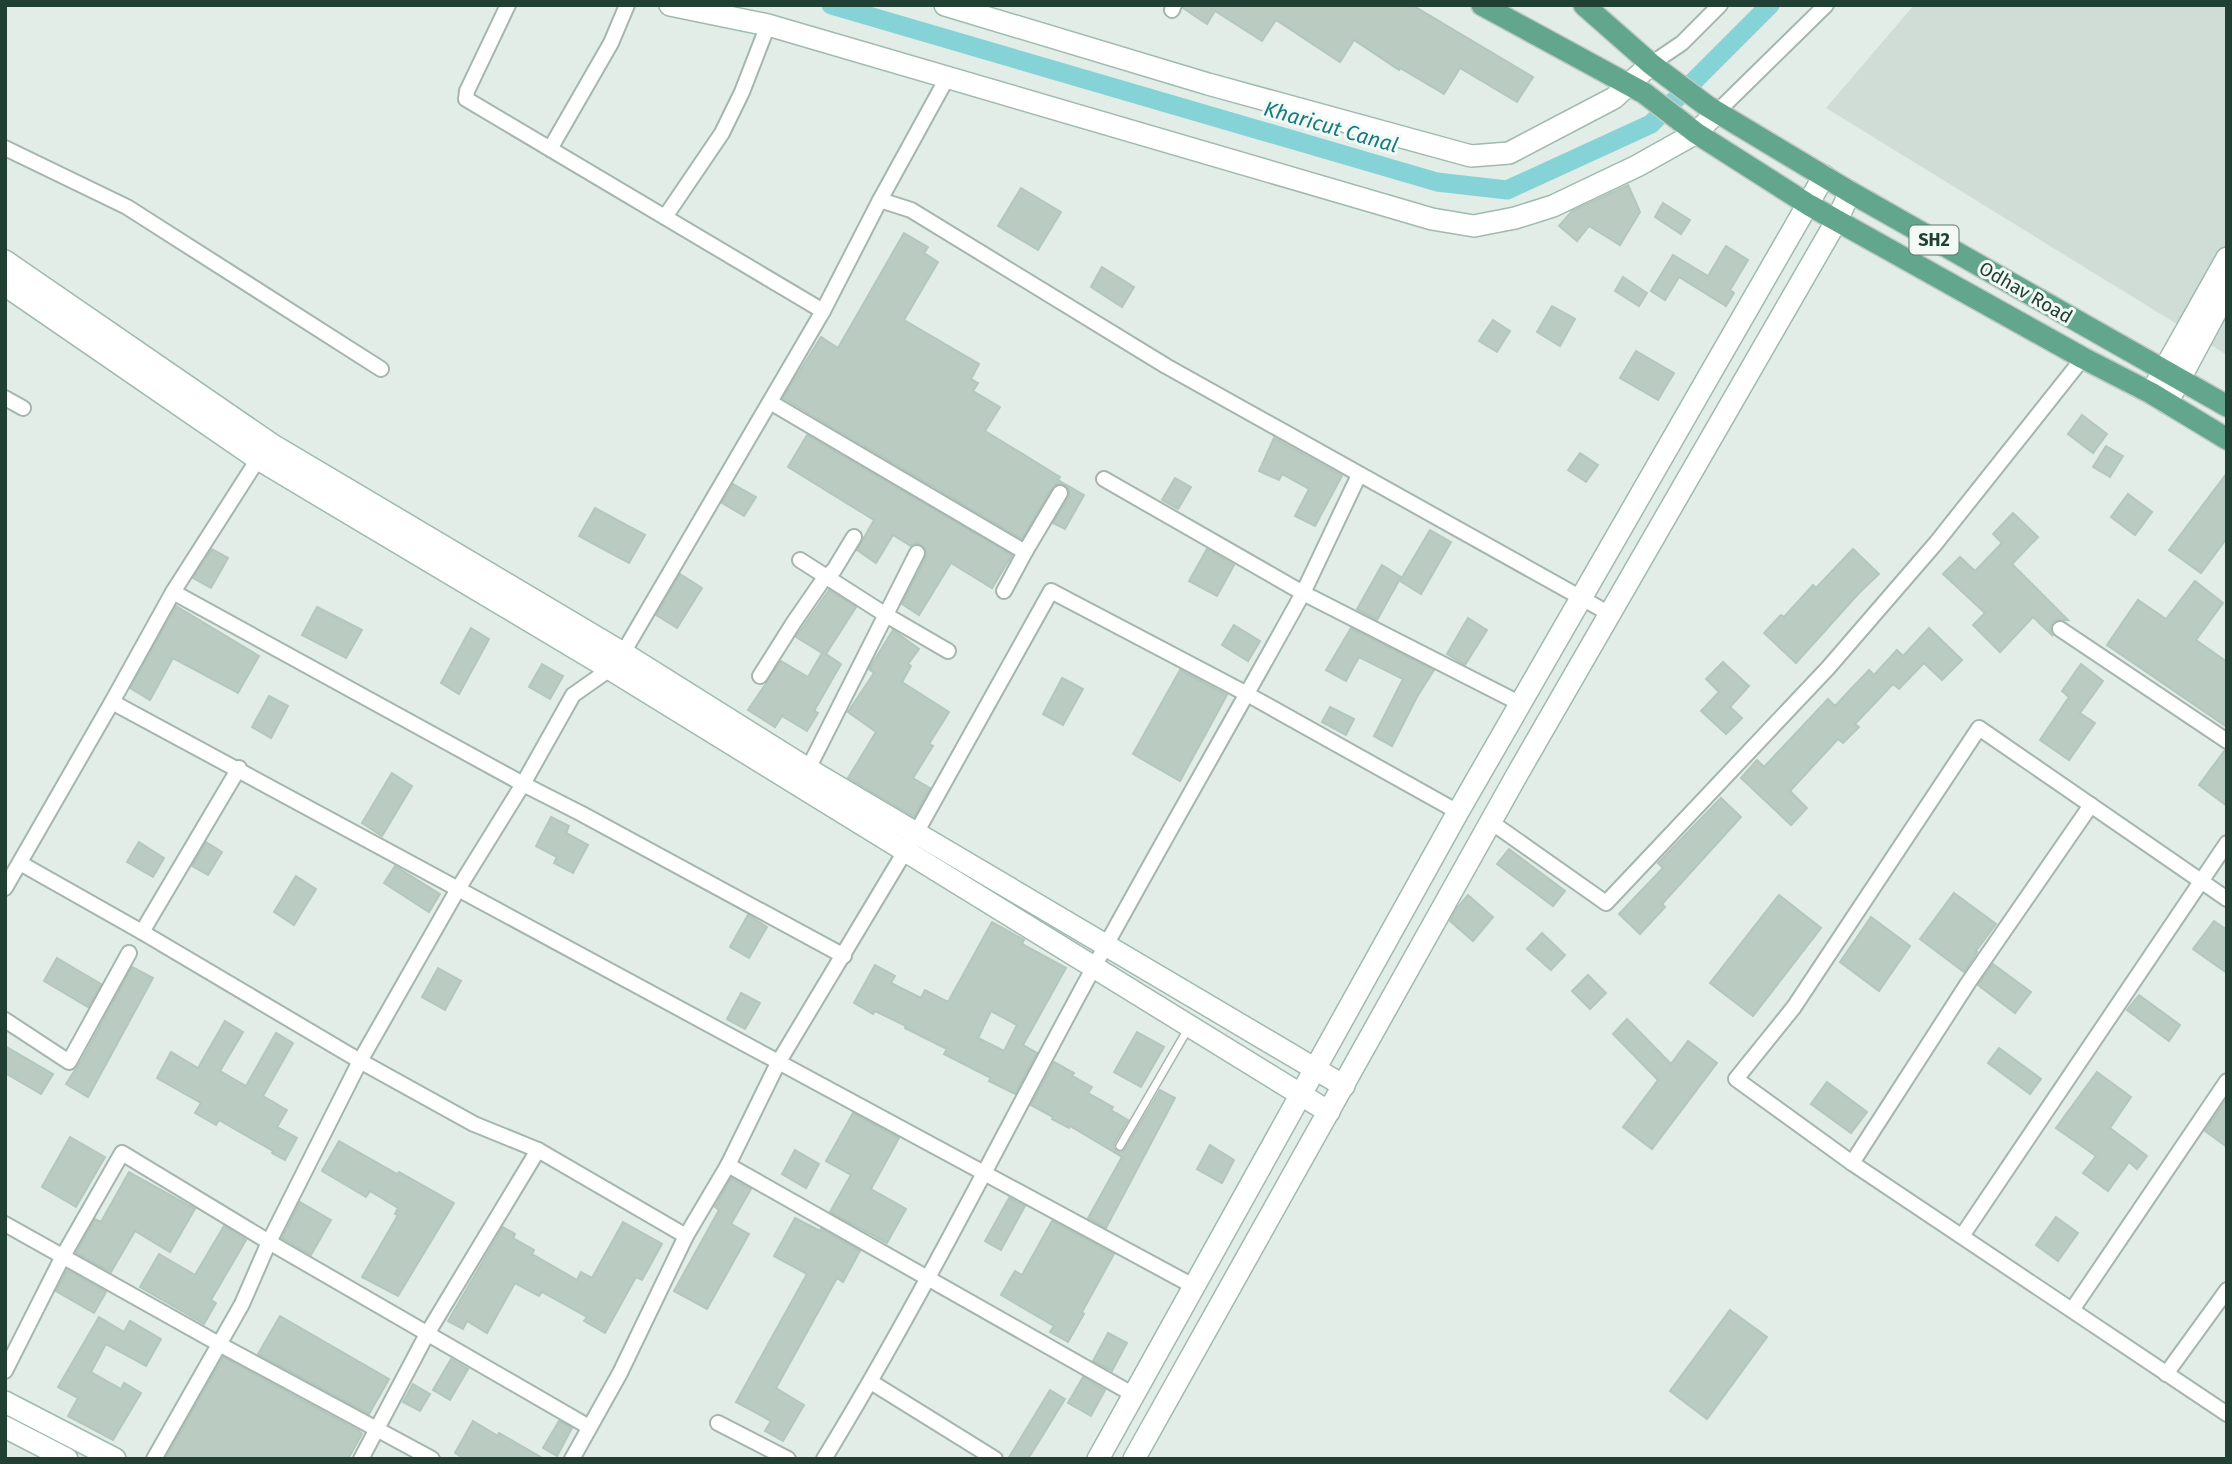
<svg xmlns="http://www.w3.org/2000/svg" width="2232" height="1464" viewBox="0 0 2232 1464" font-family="'Fira Sans',sans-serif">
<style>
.built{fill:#d0ddd6}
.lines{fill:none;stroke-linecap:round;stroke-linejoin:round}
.canal{stroke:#85d3d7;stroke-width:19}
.building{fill:#bacbc2;stroke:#b3c7bd;stroke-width:2;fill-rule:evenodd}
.lane-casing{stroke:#a4b6ae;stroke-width:10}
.street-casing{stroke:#a4b6ae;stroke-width:18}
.secondary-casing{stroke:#9fbaae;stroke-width:24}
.primary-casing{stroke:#c1cac6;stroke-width:24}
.lane{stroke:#fff;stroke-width:7}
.street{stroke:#fff;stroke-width:14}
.secondary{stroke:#fff;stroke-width:21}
.primary{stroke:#62a68e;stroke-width:21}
.labels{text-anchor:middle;stroke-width:6;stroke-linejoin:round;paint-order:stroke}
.shield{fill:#f3f9f5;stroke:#5f786e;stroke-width:2}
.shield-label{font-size:18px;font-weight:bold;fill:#204034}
.street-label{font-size:19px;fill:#204034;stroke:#f3f9f5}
.water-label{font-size:21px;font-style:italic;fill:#157a81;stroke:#f3f9f5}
</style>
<rect width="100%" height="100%" fill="#e2ede7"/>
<!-- built -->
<path class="built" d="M1914 5H2227V355L1826 108Z"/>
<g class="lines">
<!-- canal -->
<path class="canal" d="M831 5 1437 182 1507 190 1651 124 1770 5"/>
</g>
<!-- building -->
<g class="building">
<path d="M1183 5H1412L1533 77 1517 102 1460 68 1444 94 1400 68 1399 70 1354 40 1340 62 1276 20 1262 41 1215 11 1207 24 1183 8Z"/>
<path d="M1628 185 1640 212 1620 245 1589 226 1577 241 1559 226 1572 211Z"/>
<path d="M1021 188 1061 212 1038 250 998 226Z"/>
<path d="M1663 203 1690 220 1681 234 1655 217Z"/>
<path d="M904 233 928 247 924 253 938 262 904 320 979 364 971 379 978 383 973 391 1000 407 985 431 1060 477 1058 480 1084 495 1065 529 1053 523 1069 497V489L1064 484H1056L1052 488 1022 539 783 398 821 337 838 348Z"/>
<path d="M1726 246 1748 260 1730 290 1734 293 1726 306 1679 277 1665 300 1651 291 1673 255 1708 276Z"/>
<path d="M1102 267 1134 287 1122 307 1091 287Z"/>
<path d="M1623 277 1647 293 1639 306 1615 291Z"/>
<path d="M1552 306 1575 319 1560 346 1537 332Z"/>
<path d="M1493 320 1510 331 1497 352 1479 341Z"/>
<path d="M1636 351 1674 373 1658 400 1620 378Z"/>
<path d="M2082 415 2107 434 2093 453 2068 434Z"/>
<path d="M807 435 1012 555 992 588 951 563 919 615 902 604 926 557 925 548 917 543 911 546 893 535 876 563 857 550 874 520 788 467Z"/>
<path d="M1274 438 1342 476 1315 526 1295 516 1309 489 1282 474 1279 480 1259 471Z"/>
<path d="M2106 446 2123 456 2110 477 2093 467Z"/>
<path d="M1580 453 1598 465 1586 482 1568 470Z"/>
<path d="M2227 473V538L2201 573 2169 550Z"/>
<path d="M1175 478 1191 487 1178 509 1162 500Z"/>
<path d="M733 484 756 497 744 516 722 503Z"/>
<path d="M2128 494 2152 512 2135 535 2111 517Z"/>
<path d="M595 508 645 535 629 563 579 536Z"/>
<path d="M2013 513 2038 537 2012 564 2068 620H2056L2052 623 2050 629 2053 636 2033 617 2000 652 1973 625 1985 613 1943 574 1960 557 1975 571 2002 543 1993 534Z"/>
<path d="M1430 530 1451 542 1421 594 1400 581Z"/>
<path d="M212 549 228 558 211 588 193 578Z"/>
<path d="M1207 549 1234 565 1217 596 1189 581Z"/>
<path d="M1853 549 1879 574 1859 593 1796 663 1764 633 1781 615 1784 617 1813 585 1816 588Z"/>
<path d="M1382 565 1401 577 1377 620 1357 609Z"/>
<path d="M680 574 702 588 677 628 656 615Z"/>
<path d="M2195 581 2223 603 2196 640 2227 662V727L2107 645 2138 600 2166 619Z"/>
<path d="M829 590 856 607 826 654 841 664 814 711 818 713 807 731 782 716 775 727 748 710 781 661 808 677 822 653 796 637Z"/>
<path d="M176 606 259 656 238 693 173 658 150 700 130 688Z"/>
<path d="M317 607 362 630 346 658 302 635Z"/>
<path d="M1468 618 1487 630 1465 665 1447 654Z"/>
<path d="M1234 625 1260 641 1248 661 1222 645Z"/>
<path d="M471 628 489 639 459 694 441 683Z"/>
<path d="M1351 628 1434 670 1417 697 1392 746 1374 736 1403 679 1359 657 1346 681 1326 670Z"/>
<path d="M1929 628 1962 660 1942 680 1924 663 1899 689 1893 684 1855 724 1859 727 1843 743 1838 739 1790 791 1807 808 1791 825 1741 778 1757 760 1764 767 1828 699 1835 706 1869 670 1874 675 1897 650 1903 656Z"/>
<path d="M893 630 919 649 908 664 911 666 902 682 949 712 929 744 933 746 913 778 930 788 914 817 848 778 876 732 848 712 874 673 869 669Z"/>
<path d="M1723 662 1749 686 1730 707 1742 718 1726 734 1701 711 1719 692 1706 679Z"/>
<path d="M542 664 563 676 550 699 529 687Z"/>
<path d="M2081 664 2103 681 2080 713 2095 723 2069 760 2040 740 2069 697 2062 691Z"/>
<path d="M1180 670 1227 695 1180 781 1133 754Z"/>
<path d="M1062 678 1083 689 1063 725 1043 714Z"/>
<path d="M269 696 288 706 271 738 252 727Z"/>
<path d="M1330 707 1354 719 1346 735 1322 722Z"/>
<path d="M2225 750 2227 751V806L2199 785Z"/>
<path d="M392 773 412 786 382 836 362 823Z"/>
<path d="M1721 798 1741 817 1662 904 1665 907 1640 934 1619 914 1663 868 1658 863Z"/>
<path d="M551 817 569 826 566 833 588 845 573 873 554 863 557 857 536 846Z"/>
<path d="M139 842 164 858 153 877 127 862Z"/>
<path d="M206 842 222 852 208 875 192 866Z"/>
<path d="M1509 849 1565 891 1553 906 1497 864Z"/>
<path d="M395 866 440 894 429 912 384 883Z"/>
<path d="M296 876 316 889 294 925 274 912Z"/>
<path d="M1954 893 1996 924 1976 951 1977 952 1964 972 1920 939Z"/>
<path d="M1468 895 1493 917 1473 941 1450 921 1457 908Z"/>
<path d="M1779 895 1821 928 1753 1016 1710 983Z"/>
<path d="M748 915 767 927 749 958 730 947Z"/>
<path d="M1871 917 1910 946 1879 991 1840 962Z"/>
<path d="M2214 921 2227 930V973L2193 949Z"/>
<path d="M992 922 1024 940 1022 944 1066 968 1023 1045 1037 1053 1015 1094 989 1081 991 1078 944 1054 947 1049 905 1028 906 1026 875 1011 873 1014 854 1003 875 965 895 976 891 983 921 998 925 990 948 1002ZM991 1011 1017 1025 1004 1051 978 1038Z"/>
<path d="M1542 933 1565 955 1551 970 1527 949Z"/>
<path d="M57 958 101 984 88 1007 44 981Z"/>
<path d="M1993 964 2031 992 2015 1013 1978 985Z"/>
<path d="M132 967 153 978 88 1097 66 1084 83 1058Z"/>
<path d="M438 968 461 981 445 1010 422 997Z"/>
<path d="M1588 975 1606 993 1590 1009 1572 991Z"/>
<path d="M741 993 760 1003 745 1029 727 1019Z"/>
<path d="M2139 995 2180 1025 2169 1041 2127 1010Z"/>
<path d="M1627 1019 1671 1064 1688 1041 1717 1063 1652 1149 1623 1127 1658 1080 1613 1034Z"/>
<path d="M225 1021 243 1032 220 1071 246 1086 276 1033 293 1043 263 1096 287 1110 277 1127 297 1138 285 1160 272 1153 273 1151 219 1120 216 1125 195 1113 201 1103 157 1078 171 1052 198 1068Z"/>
<path d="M1137 1032 1164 1047 1141 1087 1114 1072Z"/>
<path d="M5 1046 53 1074 41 1094 5 1073Z"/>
<path d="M1999 1048 2041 1079 2030 1094 1988 1063Z"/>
<path d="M1054 1062 1074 1073 1072 1076 1092 1087 1088 1093 1113 1107 1111 1110 1128 1120 1114 1144V1148L1118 1152 1125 1149 1160 1090 1175 1098 1106 1228 1088 1218 1122 1157 1070 1126 1069 1128 1052 1119 1053 1117 1031 1105Z"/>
<path d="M2097 1072 2131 1097 2110 1128 2147 1156 2137 1169 2129 1162 2108 1191 2083 1173 2096 1156 2056 1128Z"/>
<path d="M1827 1082 1867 1112 1851 1133 1811 1104Z"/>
<path d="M2227 1099V1147L2205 1131Z"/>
<path d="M853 1113 899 1138 871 1189 906 1209 887 1243 830 1212 851 1175 826 1161Z"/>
<path d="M70 1137 105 1157 76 1207 42 1187Z"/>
<path d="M339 1141 397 1174 399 1172 454 1203 398 1296 362 1277 398 1215 395 1214 398 1208 370 1191 366 1197 322 1171Z"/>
<path d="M1210 1145 1234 1160 1222 1183 1197 1169Z"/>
<path d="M795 1150 819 1164 806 1188 782 1174Z"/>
<path d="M129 1172 195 1209 170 1252 135 1231 111 1272 76 1253 95 1219 101 1222Z"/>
<path d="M731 1178 751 1189 731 1224 749 1234 707 1309 674 1291 719 1210 715 1207Z"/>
<path d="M1009 1198 1025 1206 1001 1250 985 1241Z"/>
<path d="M300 1202 331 1220 311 1255 282 1238Z"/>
<path d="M2056 1217 2078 1233 2058 1261 2036 1245Z"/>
<path d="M795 1218 820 1231 821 1229 860 1251 843 1282 837 1278 776 1388 804 1405 783 1441 765 1431 771 1421 736 1402 807 1274 774 1256Z"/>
<path d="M1052 1221 1114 1254 1082 1312 1084 1314 1068 1342 1050 1332 1054 1326 1001 1295 1015 1271 1022 1275Z"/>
<path d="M623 1222 662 1244 642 1280 636 1277 605 1333 584 1321 587 1317 542 1292 539 1296 515 1283 487 1333 467 1321 463 1329 448 1321 503 1227 515 1234 513 1238 534 1250 532 1254 577 1280 581 1272 592 1278Z"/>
<path d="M224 1226 246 1240 211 1300 216 1303 204 1324 140 1287 159 1254 195 1275Z"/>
<path d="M67 1270 106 1292 94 1313 56 1291Z"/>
<path d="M1730 1310 1767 1337 1707 1419 1670 1391Z"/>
<path d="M280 1316 389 1379 369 1414 258 1354Z"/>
<path d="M99 1317 124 1332 130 1321 161 1339 146 1366 106 1344 91 1372 121 1389 124 1383 141 1393 113 1440 68 1416 78 1398 58 1387Z"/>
<path d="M1108 1333 1127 1343 1112 1371 1093 1361Z"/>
<path d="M223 1357 359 1431 362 1434 348 1459H165Z"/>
<path d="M451 1359 468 1369 450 1400 433 1390Z"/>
<path d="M1083 1377 1105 1390 1091 1416 1068 1403Z"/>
<path d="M413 1384 430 1394 420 1411 403 1402Z"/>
<path d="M1050 1390 1065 1399 1028 1459H1008Z"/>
<path d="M473 1421 498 1436 499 1433 544 1459H465L455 1453Z"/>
<path d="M559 1421 572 1428 557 1456 543 1448Z"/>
</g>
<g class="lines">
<defs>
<path id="lane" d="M1120 1146 1188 1029"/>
<g id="street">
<path d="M508 5 467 91 466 99 823 311"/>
<path d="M1172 10 1174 5"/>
<path d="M1651 64 1682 43 1720 5"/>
<path d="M1717 112 1826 5"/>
<path d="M5 148 127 207 381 369"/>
<path d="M550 149 611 43 627 5"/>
<path d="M880 200 911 210 1166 366 1610 614"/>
<path d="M665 217 722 133 742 92 768 25"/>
<path d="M5 398 23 408"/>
<path d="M770 402 1025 552 1004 591"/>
<path d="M258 459 173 592 112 702 1195 1287"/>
<path d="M1359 475 1303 593 1521 704"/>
<path d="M1025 552 1060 493"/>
<path d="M800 560 886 615 948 651"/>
<path d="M173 592 523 784 573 695 610 669 623 653 823 311 880 200 947 78"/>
<path d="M2060 629 2227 741"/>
<path d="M760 676 794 622 823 580 834 570 854 537"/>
<path d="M808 769 917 553"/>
<path d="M1491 822 1606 903 1828 668 1936 543 2083 358"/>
<path d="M20 863 142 932 360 1061 474 1124 538 1150 686 1236"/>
<path d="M5 888 112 702"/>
<path d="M2227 899 1979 728 1794 1007 1736 1079 1852 1163 2227 1414"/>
<path d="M142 932 239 768"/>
<path d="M5 1020 69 1062 129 953"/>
<path d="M1852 1163 1968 983 2091 805"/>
<path d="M728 1165 1134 1395"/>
<path d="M5 1224 219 1344 432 1459"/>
<path d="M1962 1236 2227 843"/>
<path d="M2072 1310 2227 1081"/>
<path d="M5 1371 63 1256 122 1153 269 1242 589 1427"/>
<path d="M2166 1374 2227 1290"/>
<path d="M871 1382 995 1459"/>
<path d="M718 1423 788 1459"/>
<path d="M154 1459 242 1304 269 1242 360 1061 458 889 523 784 582 814 844 956"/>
<path d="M361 1459 427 1334 538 1150"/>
<path d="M572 1459 620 1373 686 1236 728 1165 778 1063 916 833 1051 591 1247 694 1458 812"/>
<path d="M824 1459C915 1310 993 1154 1076 1000 1150 863 1228 729 1303 593L1104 479"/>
</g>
<g id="secondary">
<path d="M670 5 768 25 1432 219 1474 226 1515 218 1553 206 1637 166 1696 133 1717 112"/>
<path d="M945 5 1208 84 1471 156 1509 153 1614 98 1651 64"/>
<path d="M5 261 271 444 623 653 808 769 916 833 1344 1086"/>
<path d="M5 285 258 459 610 669 1329 1112"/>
<path d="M2151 393 2227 258"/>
<path d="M2167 403 2227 291"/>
<path d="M5 1402 115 1459"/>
<path d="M5 1427 67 1459"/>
<path d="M1098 1459 1458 812 1824 176"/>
<path d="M1134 1459 1518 773 1837 220 1850 192"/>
</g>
<g id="primary">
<path d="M1482 5 1644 93 1696 133 1809 205 2083 358 2151 393 2227 439"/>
<path d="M1584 5 1651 64 1707 106 1850 192 2227 406"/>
</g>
</defs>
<!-- lane casing -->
<use href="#lane" class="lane-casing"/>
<!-- street casing -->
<use href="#street" class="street-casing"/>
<!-- secondary casing -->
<use href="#secondary" class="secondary-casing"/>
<!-- primary casing -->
<use href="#primary" class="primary-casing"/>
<!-- lane -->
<use href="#lane" class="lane"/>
<!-- street -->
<use href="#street" class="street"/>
<!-- secondary -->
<use href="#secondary" class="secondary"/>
<!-- primary -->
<use href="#primary" class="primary"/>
</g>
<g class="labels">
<!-- shield labels -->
<rect class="shield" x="1909.5" y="225.5" width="49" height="29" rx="5"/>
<g class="shield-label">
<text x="1934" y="246">SH2</text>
</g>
<!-- street labels -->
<g class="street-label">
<text transform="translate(2026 292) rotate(30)" y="7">Odhav Road</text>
</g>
<!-- water labels -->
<g class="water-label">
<text transform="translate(1331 127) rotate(16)" y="7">Kharicut Canal</text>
</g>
</g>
<!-- border -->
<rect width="2232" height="1464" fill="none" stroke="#204034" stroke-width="14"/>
</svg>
